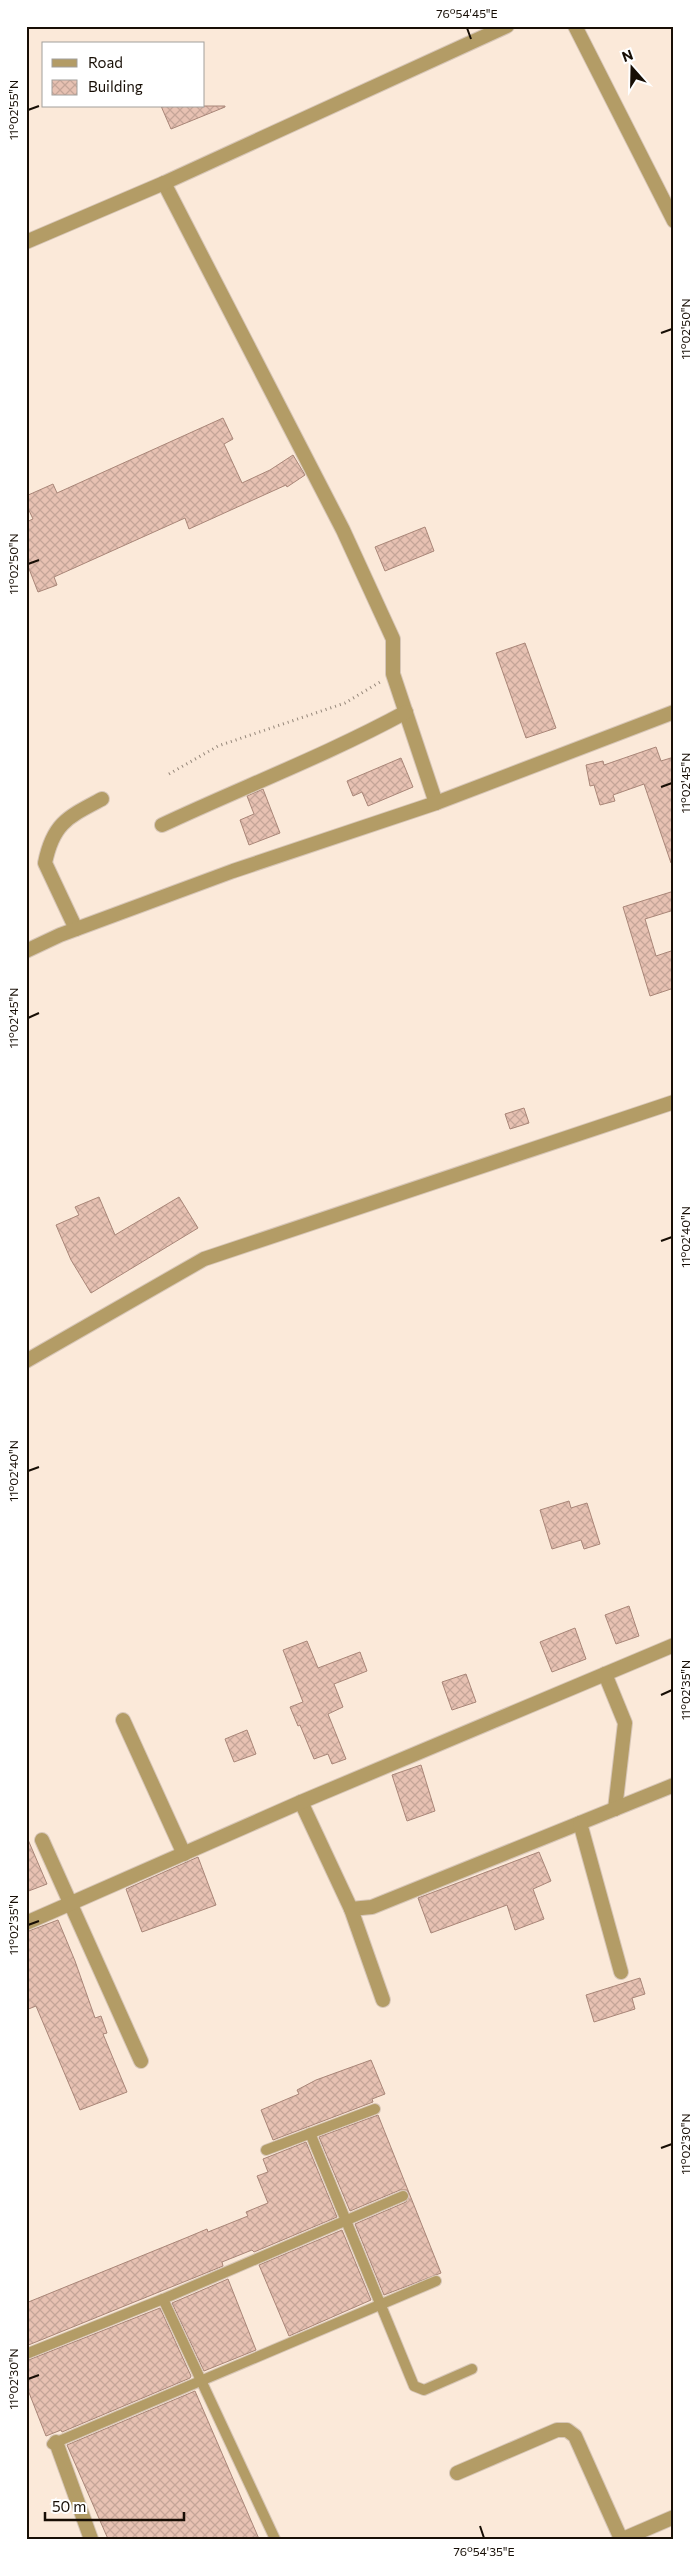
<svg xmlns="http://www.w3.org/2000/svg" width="700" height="2565" viewBox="0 0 700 2565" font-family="Commissioner,sans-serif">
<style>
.building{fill:url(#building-cross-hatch);stroke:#a98678}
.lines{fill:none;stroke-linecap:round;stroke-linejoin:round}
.service-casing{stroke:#d7c6b7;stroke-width:12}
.minor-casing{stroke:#d7c6b7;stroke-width:16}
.path{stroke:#95877a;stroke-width:3;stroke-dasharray:1 4;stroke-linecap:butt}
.service{stroke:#b39c66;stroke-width:10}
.minor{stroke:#b39c66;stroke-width:14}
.ticks{fill:none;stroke:#170e05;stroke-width:2}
.neatline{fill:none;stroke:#170e05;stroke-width:2}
.ticks-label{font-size:12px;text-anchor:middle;fill:#170e05}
</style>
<defs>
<pattern id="building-cross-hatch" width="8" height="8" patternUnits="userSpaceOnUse" patternTransform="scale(1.25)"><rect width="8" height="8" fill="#e7c1b2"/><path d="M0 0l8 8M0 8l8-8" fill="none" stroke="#c5a598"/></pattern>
</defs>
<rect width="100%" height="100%" fill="#fbe9d9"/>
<!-- building -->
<g class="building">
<path d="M161 106H225V107L171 129Z"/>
<path d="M223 418 233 439 224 444 242 483 270 470 293 455 305 475 287 487 286 485 189 529 185 518 54 577 57 585 38 592 26 561V522L33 519 26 504V496L53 484 57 493Z"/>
<path d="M425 527 434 551 385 571 375 547Z"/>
<path d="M525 643 556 728 526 738 496 653Z"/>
<path d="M656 747 661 761 674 757V862L671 863 644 784 613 795 615 801 600 805 594 785 590 786 586 765 603 761 604 765Z"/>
<path d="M401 758 413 787 368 806 362 792 353 796 347 781Z"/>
<path d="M263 789 280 833 249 845 240 820 254 814 247 796Z"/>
<path d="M674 891V910L645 919 656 956 674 950V988L650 996 623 907Z"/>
<path d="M524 1108 529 1123 510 1129 505 1114Z"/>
<path d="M99 1197 115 1235 179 1197 198 1228 91 1293 71 1260 56 1225 79 1215 75 1207Z"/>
<path d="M569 1501 571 1508 587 1503 600 1544 584 1549 581 1540 552 1549 540 1510Z"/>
<path d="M629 1606 639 1636 616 1644 605 1615Z"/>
<path d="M575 1628 586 1659 552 1672 540 1642Z"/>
<path d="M307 1641 318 1668 360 1652 367 1671 334 1684 343 1707 328 1714 346 1759 332 1764 328 1754 314 1759 300 1725 298 1726 290 1707 303 1702 283 1650Z"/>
<path d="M466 1674 476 1702 452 1710 442 1682Z"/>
<path d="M247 1730 256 1754 234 1762 225 1739Z"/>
<path d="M421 1765 435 1811 407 1821 392 1775Z"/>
<path d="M26 1835 47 1884 26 1892Z"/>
<path d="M539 1852 551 1881 533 1889 544 1919 515 1930 507 1905 431 1933 418 1898Z"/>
<path d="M198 1857 216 1905 142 1932 126 1889Z"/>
<path d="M58 1920 75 1961 95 2018 101 2016 107 2033 103 2034 127 2092 80 2110 36 2006 26 2010V1932Z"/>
<path d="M640 1978 645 1994 632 1998 635 2009 594 2022 586 1995Z"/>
<path d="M371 2060 385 2094 372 2099 373 2102 273 2140 261 2110 299 2094 297 2090 316 2080Z"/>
<path d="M378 2115 441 2273 384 2295 355 2224 406 2202 409 2194 407 2190H400L350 2211 319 2137Z"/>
<path d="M306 2142 337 2217 254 2252 252 2250 222 2262 223 2266 26 2346V2303L188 2237 207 2229 208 2232 248 2216 246 2212 268 2203 257 2176 268 2172 263 2159Z"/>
<path d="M342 2230 371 2300 289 2336 259 2265Z"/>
<path d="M228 2279 256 2350 204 2371 172 2303Z"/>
<path d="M160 2308 191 2376 190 2378 62 2432 61 2430 46 2436 26 2385V2361Z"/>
<path d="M195 2391 259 2539H108L67 2445Z"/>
</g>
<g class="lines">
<defs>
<g id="service">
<path d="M310 2133 414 2386 424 2390 472 2369"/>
<path d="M266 2150 375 2109"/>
<path d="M163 2299 275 2539"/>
<path d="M26 2354 163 2299 403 2196"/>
<path d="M52 2444 436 2281"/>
</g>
<g id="minor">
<path d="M575 26 674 221"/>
<path d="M164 183 343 530 393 639V674L436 803"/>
<path d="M26 242 164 183 507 26"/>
<path d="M162 825C243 787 327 755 406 712"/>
<path d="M76 929 45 863C53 823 68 817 102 799"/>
<path d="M26 951 60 935 233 871 436 803 674 712"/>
<path d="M26 1361 204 1259 674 1102"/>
<path d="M605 1674 625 1723 615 1809"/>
<path d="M123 1720 184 1854"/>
<path d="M301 1802 351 1909 372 1907 674 1785"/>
<path d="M580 1823 621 1972"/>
<path d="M42 1840 141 2061"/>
<path d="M351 1909 383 2000"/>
<path d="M26 1923 301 1802 674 1645"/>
<path d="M56 2442 91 2539"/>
<path d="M457 2473 557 2430H567L575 2436 621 2539"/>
<path d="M623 2539 674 2517"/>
</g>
</defs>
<!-- service casing -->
<use href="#service" class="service-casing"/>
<!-- minor casing -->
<use href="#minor" class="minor-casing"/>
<!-- path -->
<path class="path" d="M169 774 218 746 345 703 380 682"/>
<!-- service -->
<use href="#service" class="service"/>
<!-- minor -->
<use href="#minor" class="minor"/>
</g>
<!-- ticks -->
<path class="ticks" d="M467 28 471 39M28 110 39 106M661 333 672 329M28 564 39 560M661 787 672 783M28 1018 39 1013M661 1241 672 1237M28 1471 39 1467M661 1695 672 1690M28 1925 39 1921M661 2148 672 2144M28 2379 39 2375M480 2526 484 2538"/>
<!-- border -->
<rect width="700" height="2565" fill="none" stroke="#ffffff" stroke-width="55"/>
<!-- legend -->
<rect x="42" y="42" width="162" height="65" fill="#ffffff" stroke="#a29f9b"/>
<rect x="52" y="59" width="25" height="8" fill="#b39c66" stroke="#a29f9b"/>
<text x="88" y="68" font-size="15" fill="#170e05">Road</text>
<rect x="52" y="80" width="25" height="15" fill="url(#building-cross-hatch)" stroke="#a29f9b"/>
<text x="88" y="92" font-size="15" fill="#170e05">Building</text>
<!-- north arrow -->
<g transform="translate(632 68) rotate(340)" stroke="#ffffff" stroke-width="4" paint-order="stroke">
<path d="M0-4L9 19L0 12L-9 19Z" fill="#170e05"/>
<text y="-8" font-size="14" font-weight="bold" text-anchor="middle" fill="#170e05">N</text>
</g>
<!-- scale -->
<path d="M45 2512v8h139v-8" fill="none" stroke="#170e05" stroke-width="2.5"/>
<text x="52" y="2512" font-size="15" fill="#170e05" stroke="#ffffff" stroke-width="4" paint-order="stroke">50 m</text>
<rect x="28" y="28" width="644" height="2510" class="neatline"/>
<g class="ticks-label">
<text x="467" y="18">76°54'45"E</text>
<text transform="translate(14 110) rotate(-90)" y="4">11°02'55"N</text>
<text transform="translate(686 329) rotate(-90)" y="4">11°02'50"N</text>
<text transform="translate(14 564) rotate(-90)" y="4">11°02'50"N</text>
<text transform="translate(686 783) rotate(-90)" y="4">11°02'45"N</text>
<text transform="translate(14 1018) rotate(-90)" y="4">11°02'45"N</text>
<text transform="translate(686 1237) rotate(-90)" y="4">11°02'40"N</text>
<text transform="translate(14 1471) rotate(-90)" y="4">11°02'40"N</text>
<text transform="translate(686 1690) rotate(-90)" y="4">11°02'35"N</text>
<text transform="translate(14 1925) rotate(-90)" y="4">11°02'35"N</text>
<text transform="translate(686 2144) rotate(-90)" y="4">11°02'30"N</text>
<text transform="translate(14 2379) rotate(-90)" y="4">11°02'30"N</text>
<text x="484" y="2556">76°54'35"E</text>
</g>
</svg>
